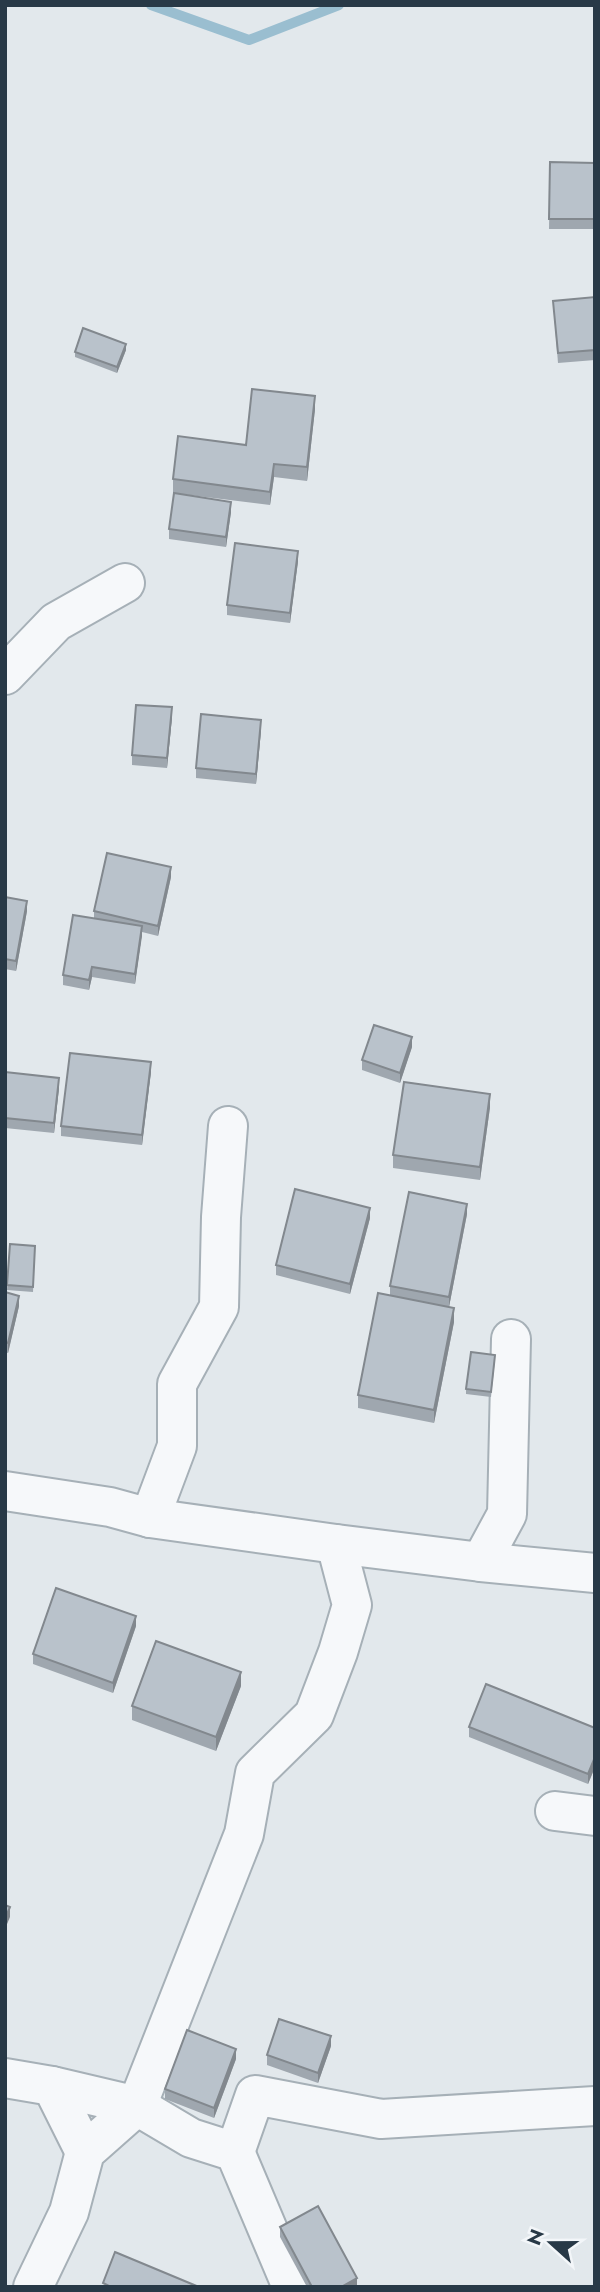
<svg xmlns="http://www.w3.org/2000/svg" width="600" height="2292" viewBox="0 0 600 2292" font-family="Jost,sans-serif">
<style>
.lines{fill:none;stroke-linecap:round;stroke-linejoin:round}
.stream{stroke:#9abed0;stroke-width:10}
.minor-casing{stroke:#a6b0b7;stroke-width:42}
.minor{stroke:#f6f8fa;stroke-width:38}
.wall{fill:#9fa7af}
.shaded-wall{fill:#82888e}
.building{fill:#b9c2cb;stroke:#82888e;stroke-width:2}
</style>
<rect width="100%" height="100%" fill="#e2e8ec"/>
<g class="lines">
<!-- stream -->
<path class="stream" d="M151 5 249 40 339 5"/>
<defs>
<g id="minor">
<path d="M5 675 56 622 125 583"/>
<path d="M5 1491 110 1507 150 1518 336 1544 481 1562 595 1573"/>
<path d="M150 1518 177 1446V1384L219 1307 221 1217 228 1126"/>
<path d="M481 1562 507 1514 511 1339"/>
<path d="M555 1811 595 1816"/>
<path d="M5 2078 52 2086 85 2152"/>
<path d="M52 2086 137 2106 191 2138 235 2152 292 2287"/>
<path d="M235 2152 255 2095 381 2119 595 2106"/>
<path d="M33 2287 69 2212 85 2152 137 2106 244 1834 255 1773 314 1715 338 1652 352 1605 336 1544"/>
</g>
</defs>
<!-- minor casing -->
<use href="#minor" class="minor-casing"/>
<!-- minor -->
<use href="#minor" class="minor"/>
</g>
<!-- wall -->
<g class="wall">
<path d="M550 162 595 163V229H549Z"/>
<path d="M595 297V360L558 363 553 301Z"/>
<path d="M126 350 117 373 75 357V352Z"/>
<path d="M315 409 307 481 274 477 270 505 173 493V479L246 445Z"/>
<path d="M231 512 226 547 169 539V529Z"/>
<path d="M298 561 290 623 227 615V605Z"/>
<path d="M172 717 167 768 132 765V755Z"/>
<path d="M261 730 256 784 196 778V768Z"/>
<path d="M171 877 158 936 142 932 135 984 92 977 89 990 63 985V975L94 918V911Z"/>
<path d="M5 897 27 911 16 971 5 969Z"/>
<path d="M412 1047 400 1083 362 1070V1060Z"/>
<path d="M5 1072 59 1088 54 1133 5 1128Z"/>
<path d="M151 1072 142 1145 61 1136V1126Z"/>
<path d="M490 1107 480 1180 393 1168V1155Z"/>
<path d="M467 1214 449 1307 454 1322 434 1423 358 1408V1395L390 1296V1286Z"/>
<path d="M370 1218 350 1294 276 1275V1265Z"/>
<path d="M10 1244 35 1246 33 1292 7 1290Z"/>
<path d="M5 1292 19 1306 8 1353 5 1352Z"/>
<path d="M495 1360 491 1397 466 1394V1389Z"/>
<path d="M136 1626 113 1693 33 1664V1654Z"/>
<path d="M241 1686 216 1751 132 1720V1706Z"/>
<path d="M469 1727 595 1728V1767L588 1784 469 1737Z"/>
<path d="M331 2046 318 2083 267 2065V2055Z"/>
<path d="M236 2059 214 2118 165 2099V2089Z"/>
<path d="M280 2227 357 2287H307L280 2237Z"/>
</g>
<!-- shaded-wall -->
<g class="shaded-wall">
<path d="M126 344V350L117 373V367Z"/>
<path d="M315 396V409L307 481V467Z"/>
<path d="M274 464V477L270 505V492Z"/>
<path d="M231 502V512L226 547V537Z"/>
<path d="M298 551V561L290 623V613Z"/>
<path d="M172 707V717L167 768V758Z"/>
<path d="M261 720V730L256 784V774Z"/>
<path d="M171 867V877L158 936V926Z"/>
<path d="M27 901V911L16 971V961Z"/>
<path d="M142 926V936L135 984V974Z"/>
<path d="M92 967V977L89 990V980Z"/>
<path d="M412 1037V1047L400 1083V1073Z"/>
<path d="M151 1062V1072L142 1145V1135Z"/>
<path d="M59 1078V1088L54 1133V1123Z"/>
<path d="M490 1094V1107L480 1180V1167Z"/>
<path d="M467 1204V1214L449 1307V1297Z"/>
<path d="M370 1208V1218L350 1294V1284Z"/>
<path d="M19 1296V1306L8 1353V1343Z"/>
<path d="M454 1308V1322L434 1423V1410Z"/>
<path d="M136 1616V1626L113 1693V1683Z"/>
<path d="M241 1672V1686L216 1751V1737Z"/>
<path d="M595 1757V1767L588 1784V1774Z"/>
<path d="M10 1907V1917L5 1929V1919Z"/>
<path d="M331 2036V2046L318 2083V2073Z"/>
<path d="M236 2049V2059L214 2118V2108Z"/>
<path d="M357 2278V2287H341Z"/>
</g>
<!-- building -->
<g class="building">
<path d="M550 162 595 163V219H549Z"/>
<path d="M595 297V350L558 353 553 301Z"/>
<path d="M83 328 126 344 117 367 75 352Z"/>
<path d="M252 389 315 396 307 467 274 464 270 492 173 479 178 436 246 445Z"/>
<path d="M174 493 231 502 226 537 169 529Z"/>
<path d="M235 543 298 551 290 613 227 605Z"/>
<path d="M136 705 172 707 167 758 132 755Z"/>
<path d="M201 714 261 720 256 774 196 768Z"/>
<path d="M107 853 171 867 158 926 94 911Z"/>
<path d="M5 897 27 901 16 961 5 959Z"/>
<path d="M73 915 142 926 135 974 92 967 89 980 63 975Z"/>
<path d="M374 1025 412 1037 400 1073 362 1060Z"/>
<path d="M70 1053 151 1062 142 1135 61 1126Z"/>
<path d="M5 1072 59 1078 54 1123 5 1118Z"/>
<path d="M404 1082 490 1094 480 1167 393 1155Z"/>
<path d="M295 1189 370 1208 350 1284 276 1265Z"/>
<path d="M409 1192 467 1204 449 1297 390 1286Z"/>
<path d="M10 1244 35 1246 33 1287 7 1285Z"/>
<path d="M5 1292 19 1296 8 1343 5 1342Z"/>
<path d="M378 1293 454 1308 434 1410 358 1395Z"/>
<path d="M471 1352 495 1355 491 1392 466 1389Z"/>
<path d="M56 1588 136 1616 113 1683 33 1654Z"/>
<path d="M156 1641 241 1672 216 1737 132 1706Z"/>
<path d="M486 1684 595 1728V1757L588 1774 469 1727Z"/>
<path d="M5 1905 10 1907 5 1919Z"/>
<path d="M279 2019 331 2036 318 2073 267 2055Z"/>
<path d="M187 2030 236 2049 214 2108 165 2089Z"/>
<path d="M318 2206 357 2278 341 2287H312L280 2227Z"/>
<path d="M115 2252 199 2287H111L103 2283Z"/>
</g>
<!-- border -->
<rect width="600" height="2292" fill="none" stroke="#283947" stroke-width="14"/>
<!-- north arrow -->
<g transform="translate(551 2243) rotate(291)" stroke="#f3f6f9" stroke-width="5" paint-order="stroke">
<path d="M0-5L12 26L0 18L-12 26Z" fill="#283947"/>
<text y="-10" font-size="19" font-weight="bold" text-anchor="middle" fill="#283947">N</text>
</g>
</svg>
